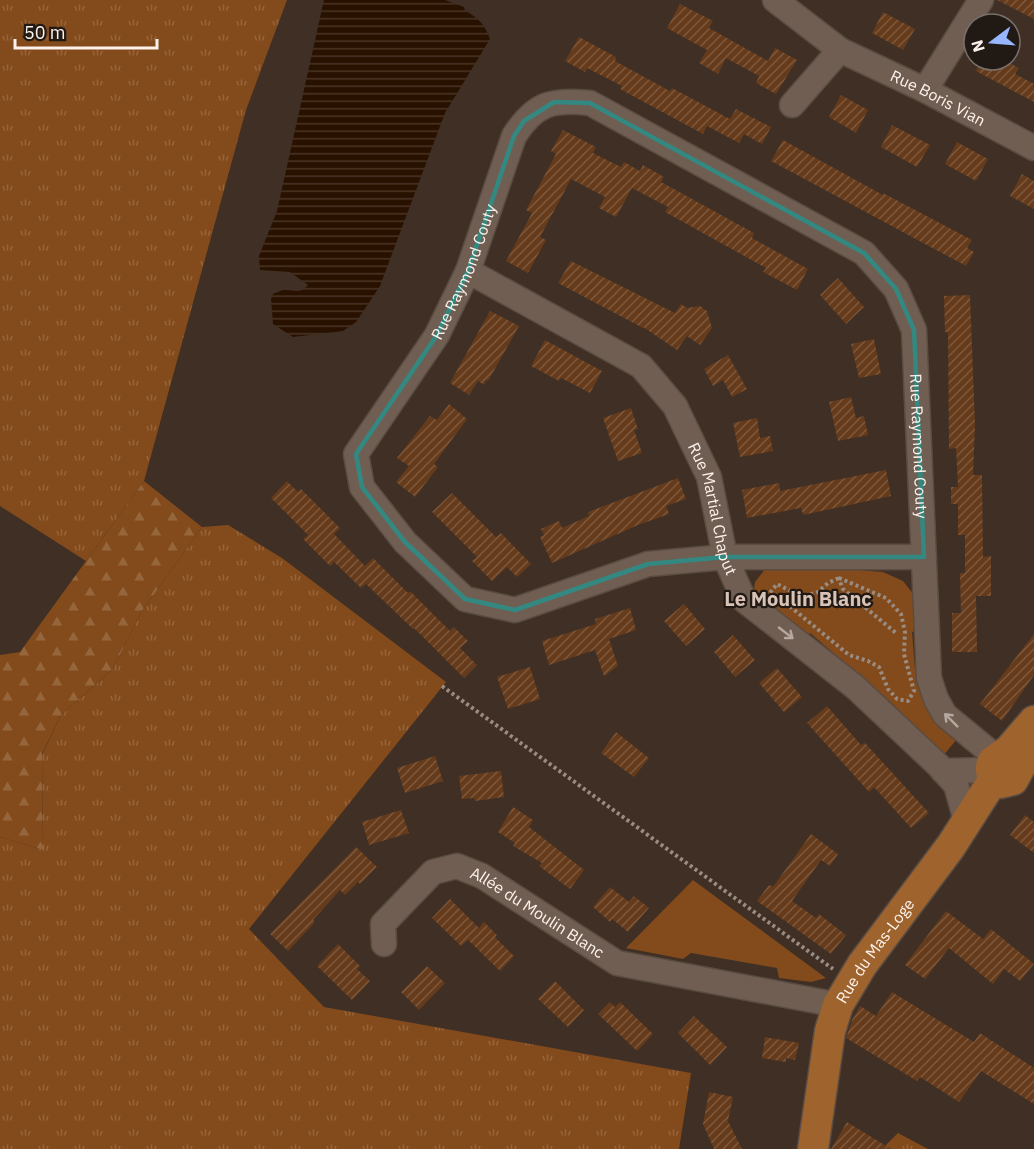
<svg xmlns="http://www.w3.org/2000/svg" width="1034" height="1149" viewBox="0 0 1034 1149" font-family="'IBM Plex Sans',sans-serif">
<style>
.grass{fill:url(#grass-tufts)}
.forest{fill:url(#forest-firs)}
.green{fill:#834a1b}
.water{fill:url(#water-rules)}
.building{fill:url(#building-hatch)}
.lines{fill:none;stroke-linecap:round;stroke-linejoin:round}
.minor-casing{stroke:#5a4c42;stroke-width:27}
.major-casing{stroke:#5a4c42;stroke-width:33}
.path{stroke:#998c83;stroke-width:4;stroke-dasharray:3 3;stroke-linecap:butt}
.minor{stroke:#705e52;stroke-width:24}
.major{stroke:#9f632e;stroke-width:30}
.oneway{stroke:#b6a89e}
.marked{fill:none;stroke:#338981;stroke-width:4.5;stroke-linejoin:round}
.labels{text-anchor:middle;stroke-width:4.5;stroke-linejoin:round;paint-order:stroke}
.street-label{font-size:16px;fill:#fdf2eb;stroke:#211914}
.quarter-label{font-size:20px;font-weight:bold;fill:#d8c3b6;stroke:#211914}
</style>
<defs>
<pattern id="grass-tufts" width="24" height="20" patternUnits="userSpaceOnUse" patternTransform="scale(1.5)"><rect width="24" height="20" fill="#834a1b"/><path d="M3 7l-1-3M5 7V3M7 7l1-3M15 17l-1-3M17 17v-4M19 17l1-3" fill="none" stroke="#95653c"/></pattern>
<pattern id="forest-firs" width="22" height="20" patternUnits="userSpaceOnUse" patternTransform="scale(1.5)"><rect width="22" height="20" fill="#834a1b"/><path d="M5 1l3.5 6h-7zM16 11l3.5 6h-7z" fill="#95653c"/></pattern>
<pattern id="water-rules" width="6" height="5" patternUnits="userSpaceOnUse" patternTransform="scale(1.5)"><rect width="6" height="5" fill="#291100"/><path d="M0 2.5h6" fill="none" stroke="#493425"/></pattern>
<pattern id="building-hatch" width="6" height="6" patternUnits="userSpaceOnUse" patternTransform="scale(1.5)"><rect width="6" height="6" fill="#663b1b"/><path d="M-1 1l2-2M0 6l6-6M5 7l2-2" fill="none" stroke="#7d583c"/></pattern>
</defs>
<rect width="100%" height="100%" fill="#3f2f24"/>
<!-- grass -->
<g class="grass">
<path d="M0 0H287L246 110 144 481 86 561 0 506Z"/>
<path d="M228 525 282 558 446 682 249 929 324 1007 691 1073 679 1149H0V837L43 850 42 755 61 715 113 669 140 614 202 527Z"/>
<path d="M898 1133 928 1149H882Z"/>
</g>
<!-- forest -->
<path class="forest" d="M144 481 202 527 140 614 113 669 61 715 42 754 43 850 0 837V655L20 652Z"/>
<!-- green -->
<g class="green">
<path d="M766 568H833L883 572 903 581 918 600 919 630 912 632 915 669 921 670 958 738 942 757 892 711 896 707 810 633 805 638 753 596 755 582Z"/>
<path d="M693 880 826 978 811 982 779 978 777 968 691 953 683 959 626 948Z"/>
</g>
<!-- water -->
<path class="water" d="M324 0H445L464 7 465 11C478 17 485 25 490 39L445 113 380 286 356 322 343 331 293 337 273 324 271 299 273 294C276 293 279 291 283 290 294 289 300 295 308 285L290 272 260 270 259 256 277 211Z"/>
<!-- building -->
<g class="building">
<path d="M997 0H1034V19Z"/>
<path d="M680 4 713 21 709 28 768 61 775 48 797 60 776 94 756 83 759 76 726 58 718 74 699 63 707 50 667 28Z"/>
<path d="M883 12 915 29 903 50 872 33Z"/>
<path d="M579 37 616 57 615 61 670 91 672 88 730 119 736 109 771 127 762 144 744 134 739 143 707 126 703 134 620 89 622 86 587 68 585 72 565 61Z"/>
<path d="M981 60H1004L1019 68 1015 74 1034 84V102L976 71Z"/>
<path d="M841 95 868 110 856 133 829 117Z"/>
<path d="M892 125 930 145 917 167 881 147Z"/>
<path d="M563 130 596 147 593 153 621 167 624 162 640 171 643 165 664 177 661 182 754 233 752 238 808 269 797 290 763 272 766 268 665 212 668 207 632 188 616 217 599 208 605 197 571 179 540 237 546 240 528 273 506 261 532 213 526 210 556 154 551 151Z"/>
<path d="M783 140 883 195V193L972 240 967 248 974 252 966 266 771 161Z"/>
<path d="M957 142 988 159 976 181 945 164Z"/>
<path d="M1022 174 1034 181V209L1010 196Z"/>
<path d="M571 261 675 313 681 304 687 308 700 306 707 311 712 328 700 345 687 336 677 350 643 327V328L558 283Z"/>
<path d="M838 278 864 307 846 324 820 295Z"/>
<path d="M970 295 975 425 973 475H982L983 557 991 556V596H976L977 652H952V613H961L960 573H965V535H958V504H951V487H958L956 448 949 449 948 332H945L944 296Z"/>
<path d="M490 311 519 326 488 381 486 380 484 385 478 381 469 395 450 383Z"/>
<path d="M874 339 881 374 859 378 851 344Z"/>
<path d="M545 340 602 371 590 393 561 378 559 381 531 366Z"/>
<path d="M728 355 747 389 732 397 723 380 713 386 704 369Z"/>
<path d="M851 397 856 418 864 416 868 435 838 441 829 402Z"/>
<path d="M449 404 467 419 434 464 438 467 415 497 396 482 409 466 397 458 430 416 437 420Z"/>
<path d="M631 408 638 429 634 430 642 453 618 461 603 418Z"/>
<path d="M757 418 760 438 770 436 773 451 740 457 733 423Z"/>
<path d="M886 470 891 496 803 515 801 508 747 518 742 490 779 483 780 491Z"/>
<path d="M678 478 686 499 666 506 669 514 638 525 552 563 540 537 544 535 541 529 559 521 562 528 589 516 588 512Z"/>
<path d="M287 481 298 492 301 489 340 528 334 534 365 566 373 558 408 593 410 591 450 631 454 627 468 641 460 648 477 665 464 678 414 628 413 629 366 584 361 588 334 562 330 566 303 539 308 535 271 498Z"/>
<path d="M452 493 496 537 501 533 531 564 517 577 507 567 492 581 472 561 477 557 432 512Z"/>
<path d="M684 604 705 629 686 646 664 621Z"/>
<path d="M630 608 636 630 609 639 618 666 604 676 595 650 549 665 542 641 596 624 595 619Z"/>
<path d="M1034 634V675L1002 721 980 704Z"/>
<path d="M733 635 755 660 735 677 714 652Z"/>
<path d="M530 667 540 699 508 709 497 677Z"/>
<path d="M777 668 802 697 784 712 759 683Z"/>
<path d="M827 706 861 745 865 743 929 813 911 828 874 787 869 792 807 723Z"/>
<path d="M616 732 649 758 634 777 601 753Z"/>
<path d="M435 756 443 781 405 793 397 768Z"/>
<path d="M501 771 504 797 475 801 474 798 462 799 459 776Z"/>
<path d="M513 807 533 820 529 827 584 870 570 889 539 866 542 863 513 846 515 843 498 832Z"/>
<path d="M401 810 409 833 369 845 362 822Z"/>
<path d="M1025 815 1034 822V853L1010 835Z"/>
<path d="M811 834 838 854 830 866 821 860 792 901 816 918 819 914 846 935 831 954 757 901 769 885 773 887Z"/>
<path d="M356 847 377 867 360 884 358 882 345 895 340 890 313 920 315 922 288 951 270 934Z"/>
<path d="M610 887 629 902 634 896 649 908 628 932 612 919 610 922 593 907Z"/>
<path d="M450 899 479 928 484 922 497 935 495 937 514 956 500 971 468 940 461 946 432 918Z"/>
<path d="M946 911 983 939 991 929 1034 964 1020 981 1004 969 993 984 949 948 925 979 905 965Z"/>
<path d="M338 944 360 966 357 969 370 981 352 1000 317 966Z"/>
<path d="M427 966 445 983 419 1010 401 992Z"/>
<path d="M555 981 584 1010 568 1027 538 999Z"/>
<path d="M892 992 974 1042 980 1033 1034 1068V1104L981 1071 959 1102 920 1077 917 1081 846 1038 852 1020 860 1006 876 1016Z"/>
<path d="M610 1002 615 1007 620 1002 653 1034 637 1051 598 1014Z"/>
<path d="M694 1016 727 1047 710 1065 678 1033Z"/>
<path d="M765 1037 799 1043 795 1060 786 1058V1062L762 1058Z"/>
<path d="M709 1092 733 1097 728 1121 742 1149H714L703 1124Z"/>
<path d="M847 1122 891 1149H831Z"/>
</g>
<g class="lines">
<defs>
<g id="minor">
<path d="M775 0 840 50"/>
<path d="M925 90 981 0"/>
<path id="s1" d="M792 105 840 50 925 90 1034 148"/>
<path id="s2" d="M468 271 641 366 675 406 709 477 725 557 744 600 855 687 938 765 956 785 967 824"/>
<path id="s3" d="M924 557H725L648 564 515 610 465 599 405 542 362 487 356 454 437 335 468 271 514 136C535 103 552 99 590 103L864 253 896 289 914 330 929 678 936 699 945 715 996 757"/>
<path d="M943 771 990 770"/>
<path id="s4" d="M384 944 383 924 433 872 457 866 482 876 617 963 838 1005"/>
</g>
<g id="major">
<path d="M1034 721 1009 750 993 761C988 771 992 778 1001 783L1013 780 1026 756 1034 746"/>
<path id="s5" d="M813 1149 830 1031 838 1005 862 965 951 846 988 788 996 780"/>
</g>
</defs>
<!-- minor casing -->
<use href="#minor" class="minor-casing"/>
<!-- major casing -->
<use href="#major" class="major-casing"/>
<!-- path -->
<g class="path">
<path d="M838 577 843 589 896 633"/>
<path d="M839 578 886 598 901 614 905 632 904 654 914 691 908 701 897 699 888 689 879 667 868 661 849 655 787 604 774 602 770 593 777 584 802 597 818 592 828 583Z"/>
<path d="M442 686 833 969"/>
</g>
<!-- minor -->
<use href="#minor" class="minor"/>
<!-- major -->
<use href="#major" class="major"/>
</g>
<!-- one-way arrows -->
<defs><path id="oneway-shaft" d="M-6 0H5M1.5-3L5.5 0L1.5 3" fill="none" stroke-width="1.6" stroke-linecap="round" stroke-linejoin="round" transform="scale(1.5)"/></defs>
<g class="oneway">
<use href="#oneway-shaft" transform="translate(786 633) rotate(38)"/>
<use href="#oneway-shaft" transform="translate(951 720) rotate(-135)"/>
</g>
<!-- marked area -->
<path class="marked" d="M554 102 590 103 864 253 896 289 914 330 924 557H725L648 564 515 610 465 599 405 542 362 487 356 454 437 335 468 271 514 136 524 121Z"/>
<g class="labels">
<!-- street labels -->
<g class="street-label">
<text dy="6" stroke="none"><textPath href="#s1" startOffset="182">Rue Boris Vian</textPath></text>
<text dy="6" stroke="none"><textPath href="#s3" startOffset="867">Rue Raymond Couty</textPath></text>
<text dy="6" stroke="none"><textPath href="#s3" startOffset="1623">Rue Raymond Couty</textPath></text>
<text dy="6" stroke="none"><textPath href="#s2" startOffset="360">Rue Martial Chaput</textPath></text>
<text dy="6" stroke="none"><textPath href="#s4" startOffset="210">Allée du Moulin Blanc</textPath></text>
<text dy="6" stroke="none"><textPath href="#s5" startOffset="212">Rue du Mas-Loge</textPath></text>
</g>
<!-- quarter labels -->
<g class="quarter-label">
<text x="798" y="606">Le Moulin Blanc</text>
</g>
</g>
<!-- north arrow -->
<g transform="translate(992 42) rotate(254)"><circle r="28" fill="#211914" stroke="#79706a" stroke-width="1.5"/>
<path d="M0-4.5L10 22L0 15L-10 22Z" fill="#97b6fd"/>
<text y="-9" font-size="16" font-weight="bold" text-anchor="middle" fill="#fdf2eb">N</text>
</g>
<!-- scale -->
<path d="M15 39v9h142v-9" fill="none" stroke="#fdf2eb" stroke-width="3"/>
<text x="24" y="39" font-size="18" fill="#fdf2eb" stroke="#211914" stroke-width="4.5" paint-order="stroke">50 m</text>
</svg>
